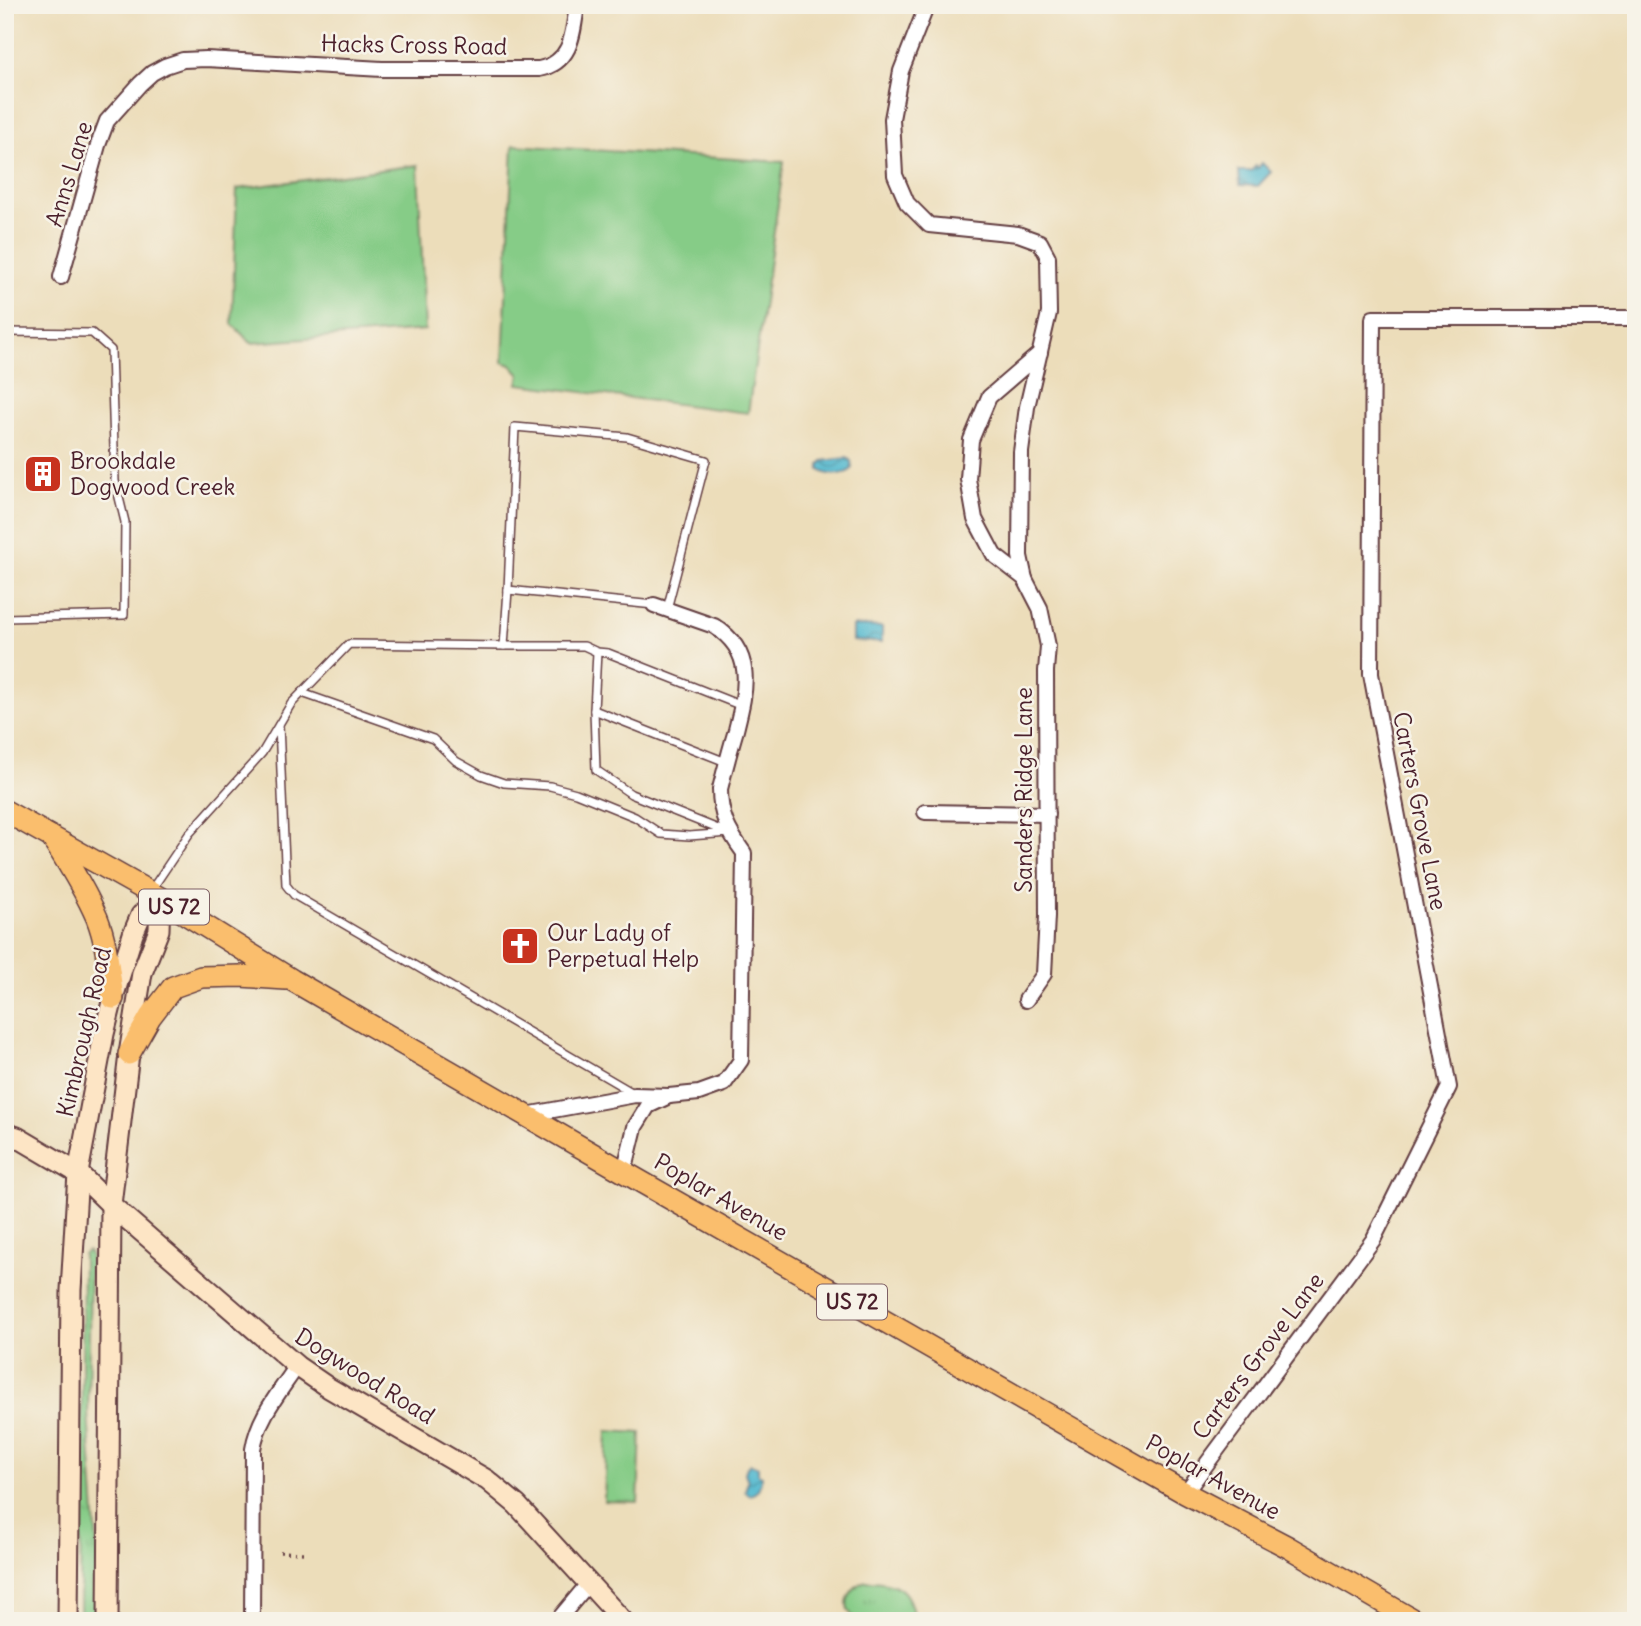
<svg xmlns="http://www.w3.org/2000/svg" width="1641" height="1626" viewBox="0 0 1641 1626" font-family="Delius,sans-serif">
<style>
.grass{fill:url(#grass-tufts);stroke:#687659;stroke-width:2}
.pitch{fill:#86cc87;stroke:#687659;stroke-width:2}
.water{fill:url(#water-waves);stroke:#4d6c7d;stroke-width:2}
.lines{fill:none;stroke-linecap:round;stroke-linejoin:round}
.lane-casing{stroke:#623c40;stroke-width:10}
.street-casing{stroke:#623c40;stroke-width:18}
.secondary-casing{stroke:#623c40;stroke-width:23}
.primary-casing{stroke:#623c40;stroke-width:24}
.path{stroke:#623c40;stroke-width:3.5;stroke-dasharray:2 5;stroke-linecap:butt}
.lane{stroke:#fff;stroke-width:7}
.street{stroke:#fff;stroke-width:14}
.secondary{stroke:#fde5c5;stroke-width:19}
.primary{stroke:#fabe6d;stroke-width:21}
.labels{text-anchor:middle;stroke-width:5;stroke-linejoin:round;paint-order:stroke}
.shield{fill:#f7f3e8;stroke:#7e5f64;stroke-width:2}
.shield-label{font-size:21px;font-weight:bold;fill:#4a1f2b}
.street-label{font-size:23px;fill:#4a1f2b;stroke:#f7f3e8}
.poi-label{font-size:23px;fill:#4a1f2b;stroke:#f7f3e8;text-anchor:start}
</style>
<defs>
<pattern id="grass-tufts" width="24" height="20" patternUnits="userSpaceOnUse" patternTransform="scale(1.75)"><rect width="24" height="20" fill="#86cc87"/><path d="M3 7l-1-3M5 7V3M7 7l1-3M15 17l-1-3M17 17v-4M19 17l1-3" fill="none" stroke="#75af75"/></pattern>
<pattern id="water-waves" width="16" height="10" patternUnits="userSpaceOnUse" patternTransform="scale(1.75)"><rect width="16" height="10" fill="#50b8cf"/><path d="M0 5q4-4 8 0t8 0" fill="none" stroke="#4495a8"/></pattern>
</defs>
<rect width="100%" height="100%" fill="#f7f3e8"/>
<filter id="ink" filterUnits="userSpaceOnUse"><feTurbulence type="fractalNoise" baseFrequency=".0143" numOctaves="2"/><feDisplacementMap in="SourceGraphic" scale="14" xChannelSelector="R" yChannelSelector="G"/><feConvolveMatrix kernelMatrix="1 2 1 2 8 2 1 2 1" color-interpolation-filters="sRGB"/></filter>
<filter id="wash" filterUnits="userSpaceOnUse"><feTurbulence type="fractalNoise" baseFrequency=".00686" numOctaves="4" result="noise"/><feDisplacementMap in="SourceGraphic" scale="28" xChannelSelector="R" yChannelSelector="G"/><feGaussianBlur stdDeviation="1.57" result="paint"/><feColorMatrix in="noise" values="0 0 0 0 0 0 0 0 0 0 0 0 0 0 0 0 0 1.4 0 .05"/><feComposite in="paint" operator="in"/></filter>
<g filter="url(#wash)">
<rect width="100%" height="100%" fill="#ecddba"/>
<!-- grass -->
<g class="grass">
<path d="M87 1251 90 1254V1259L88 1413 99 1575V1621H80L83 1254Z"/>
<path d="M866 1581C897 1581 911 1589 914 1621H855C855 1620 849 1611 848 1610 844 1597 855 1585 866 1581Z"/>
</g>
<!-- pitch -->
<g class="pitch">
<path d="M513 145 784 162 748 413 518 384 520 375 511 365 503 362Z"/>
<path d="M418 165 425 330 251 343 232 324 237 189Z"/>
<path d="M607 1431 641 1433 638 1502 604 1501Z"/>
</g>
<!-- water -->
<g class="water">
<path d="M1262 163 1271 172 1258 186 1240 185 1239 171H1251L1256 166 1258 168Z"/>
<path d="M847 458 851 461 852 469C844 476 828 476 820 470V465L823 461Z"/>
<path d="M853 626 882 627V642L853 641Z"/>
<path d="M751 1464 758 1467V1474L761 1476C761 1485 758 1494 749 1495L745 1491 748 1481 745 1473 747 1467Z"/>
</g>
</g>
<g filter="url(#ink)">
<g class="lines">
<defs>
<g id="lane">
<path d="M5 332 92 333 111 350 115 481 125 522 124 615 5 618"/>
<path d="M654 605 508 590 515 427 627 437 706 460 667 609"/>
<path d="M504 646H584L597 652 608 653 742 706"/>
<path d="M597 652 594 710 596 770 631 794 728 833"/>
<path d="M302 693 433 739 456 761 481 775 504 783 550 786 576 793 635 817 661 834 689 836 730 833"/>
<path d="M594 710 726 762"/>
<path d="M279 725 286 885 294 895 635 1094"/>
<path d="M152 889 189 834 262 753 291 704 349 644 504 646 508 590"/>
</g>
<g id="street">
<path d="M927 5 901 71 892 119 895 175 907 203 929 225 1018 234 1040 242 1048 257 1049 313 1027 407 1021 452 1020 556 1025 579 994 555 975 519 968 479 971 440 989 397 1040 353"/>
<path d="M61 277 98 145 107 121 140 84 152 73 165 66 183 60 206 59 382 69H539C572 63 573 33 577 5"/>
<path d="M1025 579 1040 608 1048 646 1046 671 1047 916 1044 974 1026 1000"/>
<path d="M654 605 714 626C756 652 746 690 736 730 730 750 725 769 720 789 720 816 728 831 744 853L741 1060 724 1084 699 1093 669 1096"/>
<path d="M925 812 1047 814"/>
<path d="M526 1115 635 1095 669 1096 648 1106 635 1127 624 1172"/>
<path d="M1185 1493 1373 1240 1449 1087 1371 674 1373 318H1636"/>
<path d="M252 1621 253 1449C258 1417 279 1393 297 1366"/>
<path d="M557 1621 588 1584"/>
</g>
<g id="secondary">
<path d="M5 1133 17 1137 78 1173 111 1205 297 1366 329 1388 487 1480 517 1505 623 1621"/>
<path d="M68 1621 71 1290 78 1173 104 1034 113 998 133 934 141 915 160 898"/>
<path d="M108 1621 111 1205 129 1054 142 973 159 930 160 898"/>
</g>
<g id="primary">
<path d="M5 811 160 898 292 980 624 1172 1185 1493 1288 1547 1415 1621"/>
<path d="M54 841C70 866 85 890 97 918 107 943 109 972 113 998"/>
<path d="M129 1054 150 1017 173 987 201 977 240 976 286 979"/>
</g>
</defs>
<!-- lane casing -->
<use href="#lane" class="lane-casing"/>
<!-- street casing -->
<use href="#street" class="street-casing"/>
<!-- secondary casing -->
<use href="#secondary" class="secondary-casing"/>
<!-- primary casing -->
<use href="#primary" class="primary-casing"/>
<!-- path -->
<path class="path" d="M280 1552 304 1553"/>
<!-- lane -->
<use href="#lane" class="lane"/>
<!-- street -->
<use href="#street" class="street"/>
<!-- secondary -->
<use href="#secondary" class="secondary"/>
<!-- primary -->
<use href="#primary" class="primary"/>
</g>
</g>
<!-- icons -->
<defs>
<symbol id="building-square" viewBox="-11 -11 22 22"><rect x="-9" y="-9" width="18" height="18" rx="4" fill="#c8321e" stroke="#f7f3e8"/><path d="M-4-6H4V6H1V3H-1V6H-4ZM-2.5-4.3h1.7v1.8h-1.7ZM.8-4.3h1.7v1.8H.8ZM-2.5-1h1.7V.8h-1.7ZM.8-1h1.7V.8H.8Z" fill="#fff"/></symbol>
<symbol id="church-square" viewBox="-11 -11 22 22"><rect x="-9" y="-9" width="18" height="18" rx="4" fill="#c8321e" stroke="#f7f3e8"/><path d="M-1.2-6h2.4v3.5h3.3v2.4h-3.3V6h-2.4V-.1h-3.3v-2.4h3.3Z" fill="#fff"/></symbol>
</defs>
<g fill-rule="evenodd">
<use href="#building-square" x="21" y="452" width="44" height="44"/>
<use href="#church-square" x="498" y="924" width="44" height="44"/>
</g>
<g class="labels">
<!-- shield labels -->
<g class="shield">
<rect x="139" y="889.5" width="70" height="35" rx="5"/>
<rect x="817" y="1284.5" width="70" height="35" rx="5"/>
</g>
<g class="shield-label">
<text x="174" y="914">US 72</text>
<text x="852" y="1309">US 72</text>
</g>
<!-- street labels -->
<g class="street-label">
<text transform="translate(414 45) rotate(1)" y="8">Hacks Cross Road</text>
<text transform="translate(69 174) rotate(-73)" y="8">Anns Lane</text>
<text transform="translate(1024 790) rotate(-90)" y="8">Sanders Ridge Lane</text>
<text transform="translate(1420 811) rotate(79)" y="8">Carters Grove Lane</text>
<text transform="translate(84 1032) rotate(-77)" y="8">Kimbrough Road</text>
<text transform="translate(721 1197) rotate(30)" y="8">Poplar Avenue</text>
<text transform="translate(1258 1356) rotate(-53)" y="8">Carters Grove Lane</text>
<text transform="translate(365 1376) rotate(32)" y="8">Dogwood Road</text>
<text transform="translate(1213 1477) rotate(29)" y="8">Poplar Avenue</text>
</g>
<!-- poi labels -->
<g class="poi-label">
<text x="70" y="469">Brookdale<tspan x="70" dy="26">Dogwood Creek</tspan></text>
<text x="547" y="941">Our Lady of<tspan x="547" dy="26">Perpetual Help</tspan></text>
</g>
</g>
<!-- margin -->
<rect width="1641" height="1626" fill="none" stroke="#f7f3e8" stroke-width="28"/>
</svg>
